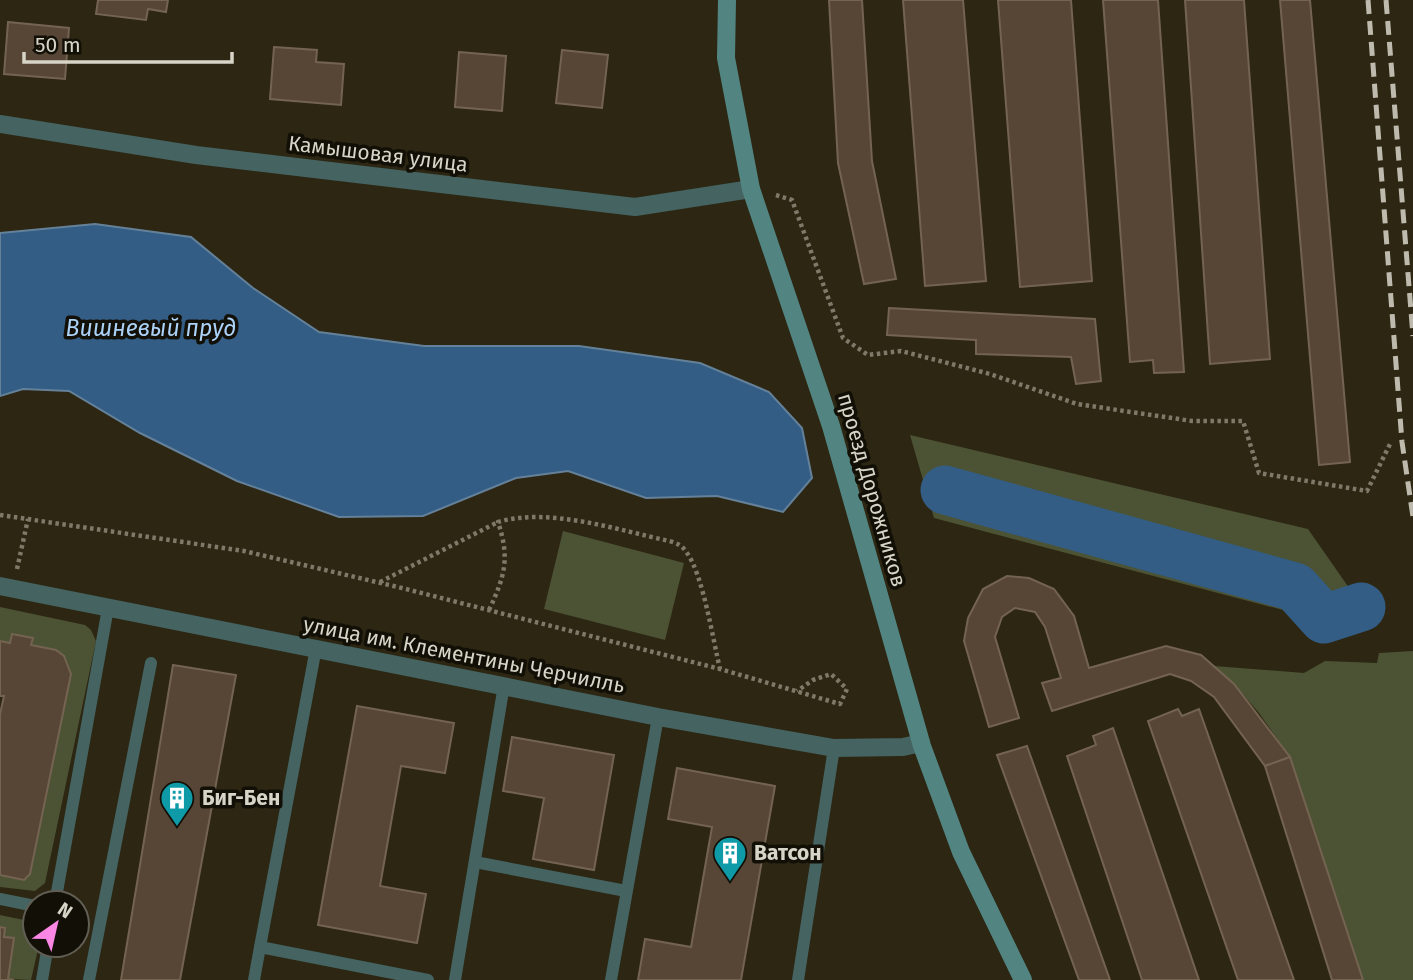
<svg xmlns="http://www.w3.org/2000/svg" width="1413" height="980" viewBox="0 0 1413 980" font-family="'Fira Sans',sans-serif">
<style>
.green{fill:#4c5334}
.water{fill:#335d85;stroke:#648199;stroke-width:2}
.lines{fill:none;stroke-linecap:round;stroke-linejoin:round}
.river{stroke:#335d85;stroke-width:49}
.building{fill:#574636;stroke:#746351;stroke-width:2}
.path{stroke:#7e7969;stroke-width:4.5;stroke-dasharray:3.5 3.5;stroke-linecap:butt}
.service{stroke:#446361;stroke-width:12}
.minor{stroke:#446361;stroke-width:18}
.secondary{stroke:#528582;stroke-width:18}
.rail{stroke:#bebbae;stroke-width:5;stroke-dasharray:14 7;stroke-linecap:butt}
.labels{text-anchor:middle;stroke-width:7;stroke-linejoin:round;paint-order:stroke}
.street-label{font-size:21px;fill:#d7d4c8;stroke:#120f07}
.poi-label{font-size:21px;font-weight:bold;fill:#d7d4c8;stroke:#120f07;text-anchor:start}
.water-label{font-size:23px;font-style:italic;fill:#acd2f8;stroke:#120f07}
</style>
<rect width="100%" height="100%" fill="#2c2612"/>
<!-- green -->
<g class="green">
<path d="M910 435 1308 529 1354 595 1298 614 934 518Z"/>
<path d="M563 531 684 563 665 640 544 609Z"/>
<path d="M0 607 85 625 91 630 96 641 45 883 35 891 0 887V875L24 880 30 874 71 674C65 648 55 652 33 645 26 643 19 638 13 634L10 643 0 641Z"/>
<path d="M1413 651V980H1363L1290 757 1259 713 1234 684 1214 666 1304 673 1325 661 1377 663 1379 653Z"/>
<path d="M0 915 24 920 35 927V945H39L31 980 8 979 14 938 4 937 0 927Z"/>
</g>
<!-- water -->
<path class="water" d="M95 224 191 237 253 288 319 332 424 346H579L700 363 769 392 802 428 812 478 783 512 717 496 646 498 568 471 516 478 423 516 339 517 237 481 140 433 69 391 23 389 0 396V233Z"/>
<g class="lines">
<!-- river -->
<path class="river" d="M945 490 1295 587 1324 619 1361 607"/>
</g>
<!-- building -->
<g class="building">
<path d="M98 0H168L166 12 148 9 146 20 96 14Z"/>
<path d="M829 0H862L872 161 896 279 864 284 838 163Z"/>
<path d="M903 0H963L986 281 925 286Z"/>
<path d="M998 0H1071L1092 281 1020 287Z"/>
<path d="M1103 0H1158L1184 372 1154 373 1153 360 1130 362Z"/>
<path d="M1185 0H1244L1270 359 1210 364Z"/>
<path d="M1280 0H1310L1350 462 1319 465Z"/>
<path d="M8 22 69 28 65 79 4 74Z"/>
<path d="M274 47 317 50 316 62 344 64 341 105 270 99Z"/>
<path d="M562 50 608 55 602 108 556 103Z"/>
<path d="M459 52 506 56 502 111 455 107Z"/>
<path d="M889 308 1095 319 1101 381 1076 384 1071 357 976 354V340L887 335Z"/>
<path d="M1007 576 1029 578 1054 589 1074 616 1089 668 1166 646 1201 655 1234 684 1290 757 1265 766 1214 697 1191 681 1170 674 1052 711 1042 683 1061 678 1045 627 1035 612 1015 608 1002 617 995 637 1019 718 989 727 964 641 968 618 983 589Z"/>
<path d="M12 634 33 638 31 645 56 650 64 656 71 674 30 874 24 880 0 875V714L4 696H0V641L10 643Z"/>
<path d="M173 665 236 675 180 980H121Z"/>
<path d="M357 706 454 723 445 773 401 766 380 886 426 894 417 943 318 925Z"/>
<path d="M1178 709 1182 716 1199 709 1294 980H1238L1148 721Z"/>
<path d="M1113 728 1199 980H1142L1067 756 1096 745 1093 736Z"/>
<path d="M512 737 614 755 594 870 533 859 544 798 503 791Z"/>
<path d="M1027 746 1110 980H1079L997 755Z"/>
<path d="M1290 757 1363 980H1332L1265 766Z"/>
<path d="M677 768 775 786 741 980H638L645 939 691 947 712 827 668 819Z"/>
<path d="M0 927 5 928 4 937 14 938 8 979 14 980H0Z"/>
</g>
<g class="lines">
<!-- path -->
<g class="path">
<path d="M776 195 792 200 843 338 868 355 901 351 990 374 1077 404 1192 421H1243L1259 473 1367 491 1391 442"/>
<path d="M0 515 244 551 402 588 720 669 840 704 847 689 831 674 813 680 797 691"/>
<path d="M17 569 28 519"/>
<path d="M380 582 498 522"/>
<path d="M489 610C505 576 510 558 498 522 549 507 618 530 669 541 677 543 683 546 687 553 703 575 713 640 720 669"/>
</g>
<!-- service -->
<g class="service">
<path d="M316 648 260 947 428 980"/>
<path d="M475 862 626 891"/>
<path d="M0 899 35 906"/>
<path d="M55 903 108 608"/>
<path d="M42 980 48 945"/>
<path d="M89 980 151 663"/>
<path d="M254 980 260 947"/>
<path d="M455 980 504 685"/>
<path d="M611 980 658 717"/>
<path d="M798 980 834 748"/>
</g>
<!-- minor -->
<g class="minor">
<path d="M0 124 196 155 635 207 751 189"/>
<path d="M0 586 658 717 834 748 903 747 921 743"/>
</g>
<!-- secondary -->
<path class="secondary" d="M727 0 726 58 751 189 831 426 922 746 961 852 1023 980"/>
<!-- rail -->
<g class="rail">
<path d="M1368 0 1402 442 1413 517"/>
<path d="M1386 0 1413 336"/>
</g>
</g>
<!-- icons -->
<defs>
<symbol id="building-pin" viewBox="-11 -11 22 30"><path d="M0 17L-7.5 6A9.5 9.5 0 1 1 7.5 6Z" fill="#0f9aa8" stroke="#120f07"/><path d="M-4-6H4V6H1V3H-1V6H-4ZM-2.5-4.3h1.7v1.8h-1.7ZM.8-4.3h1.7v1.8H.8ZM-2.5-1h1.7V.8h-1.7ZM.8-1h1.7V.8H.8Z" fill="#fff"/></symbol>
</defs>
<g fill-rule="evenodd">
<use href="#building-pin" x="158" y="779" width="38" height="52"/>
<use href="#building-pin" x="711" y="834" width="38" height="52"/>
</g>
<g class="labels">
<!-- street labels -->
<g class="street-label">
<text transform="translate(378 154) rotate(7)" y="7">Камышовая улица</text>
<text transform="translate(872 490) rotate(74)" y="7">проезд Дорожников</text>
<text transform="translate(464 655) rotate(11)" y="7">улица им. Клементины Черчилль</text>
</g>
<!-- poi labels -->
<g class="poi-label">
<text x="202" y="805">Биг-Бен</text>
<text x="754" y="860">Ватсон</text>
</g>
<!-- water labels -->
<g class="water-label">
<text x="151" y="336">Вишневый пруд</text>
</g>
</g>
<!-- north arrow -->
<g transform="translate(56 924) rotate(34)"><circle r="33" fill="#120f07" stroke="#615e54" stroke-width="2"/>
<path d="M0-5L12 26L0 18L-12 26Z" fill="#fc86e4"/>
<text y="-10" font-size="19" font-weight="bold" text-anchor="middle" fill="#d7d4c8">N</text>
</g>
<!-- scale -->
<path d="M24 52v10h208v-10" fill="none" stroke="#d7d4c8" stroke-width="3.5"/>
<text x="35" y="52" font-size="21" fill="#d7d4c8" stroke="#120f07" stroke-width="5" paint-order="stroke">50 m</text>
</svg>
